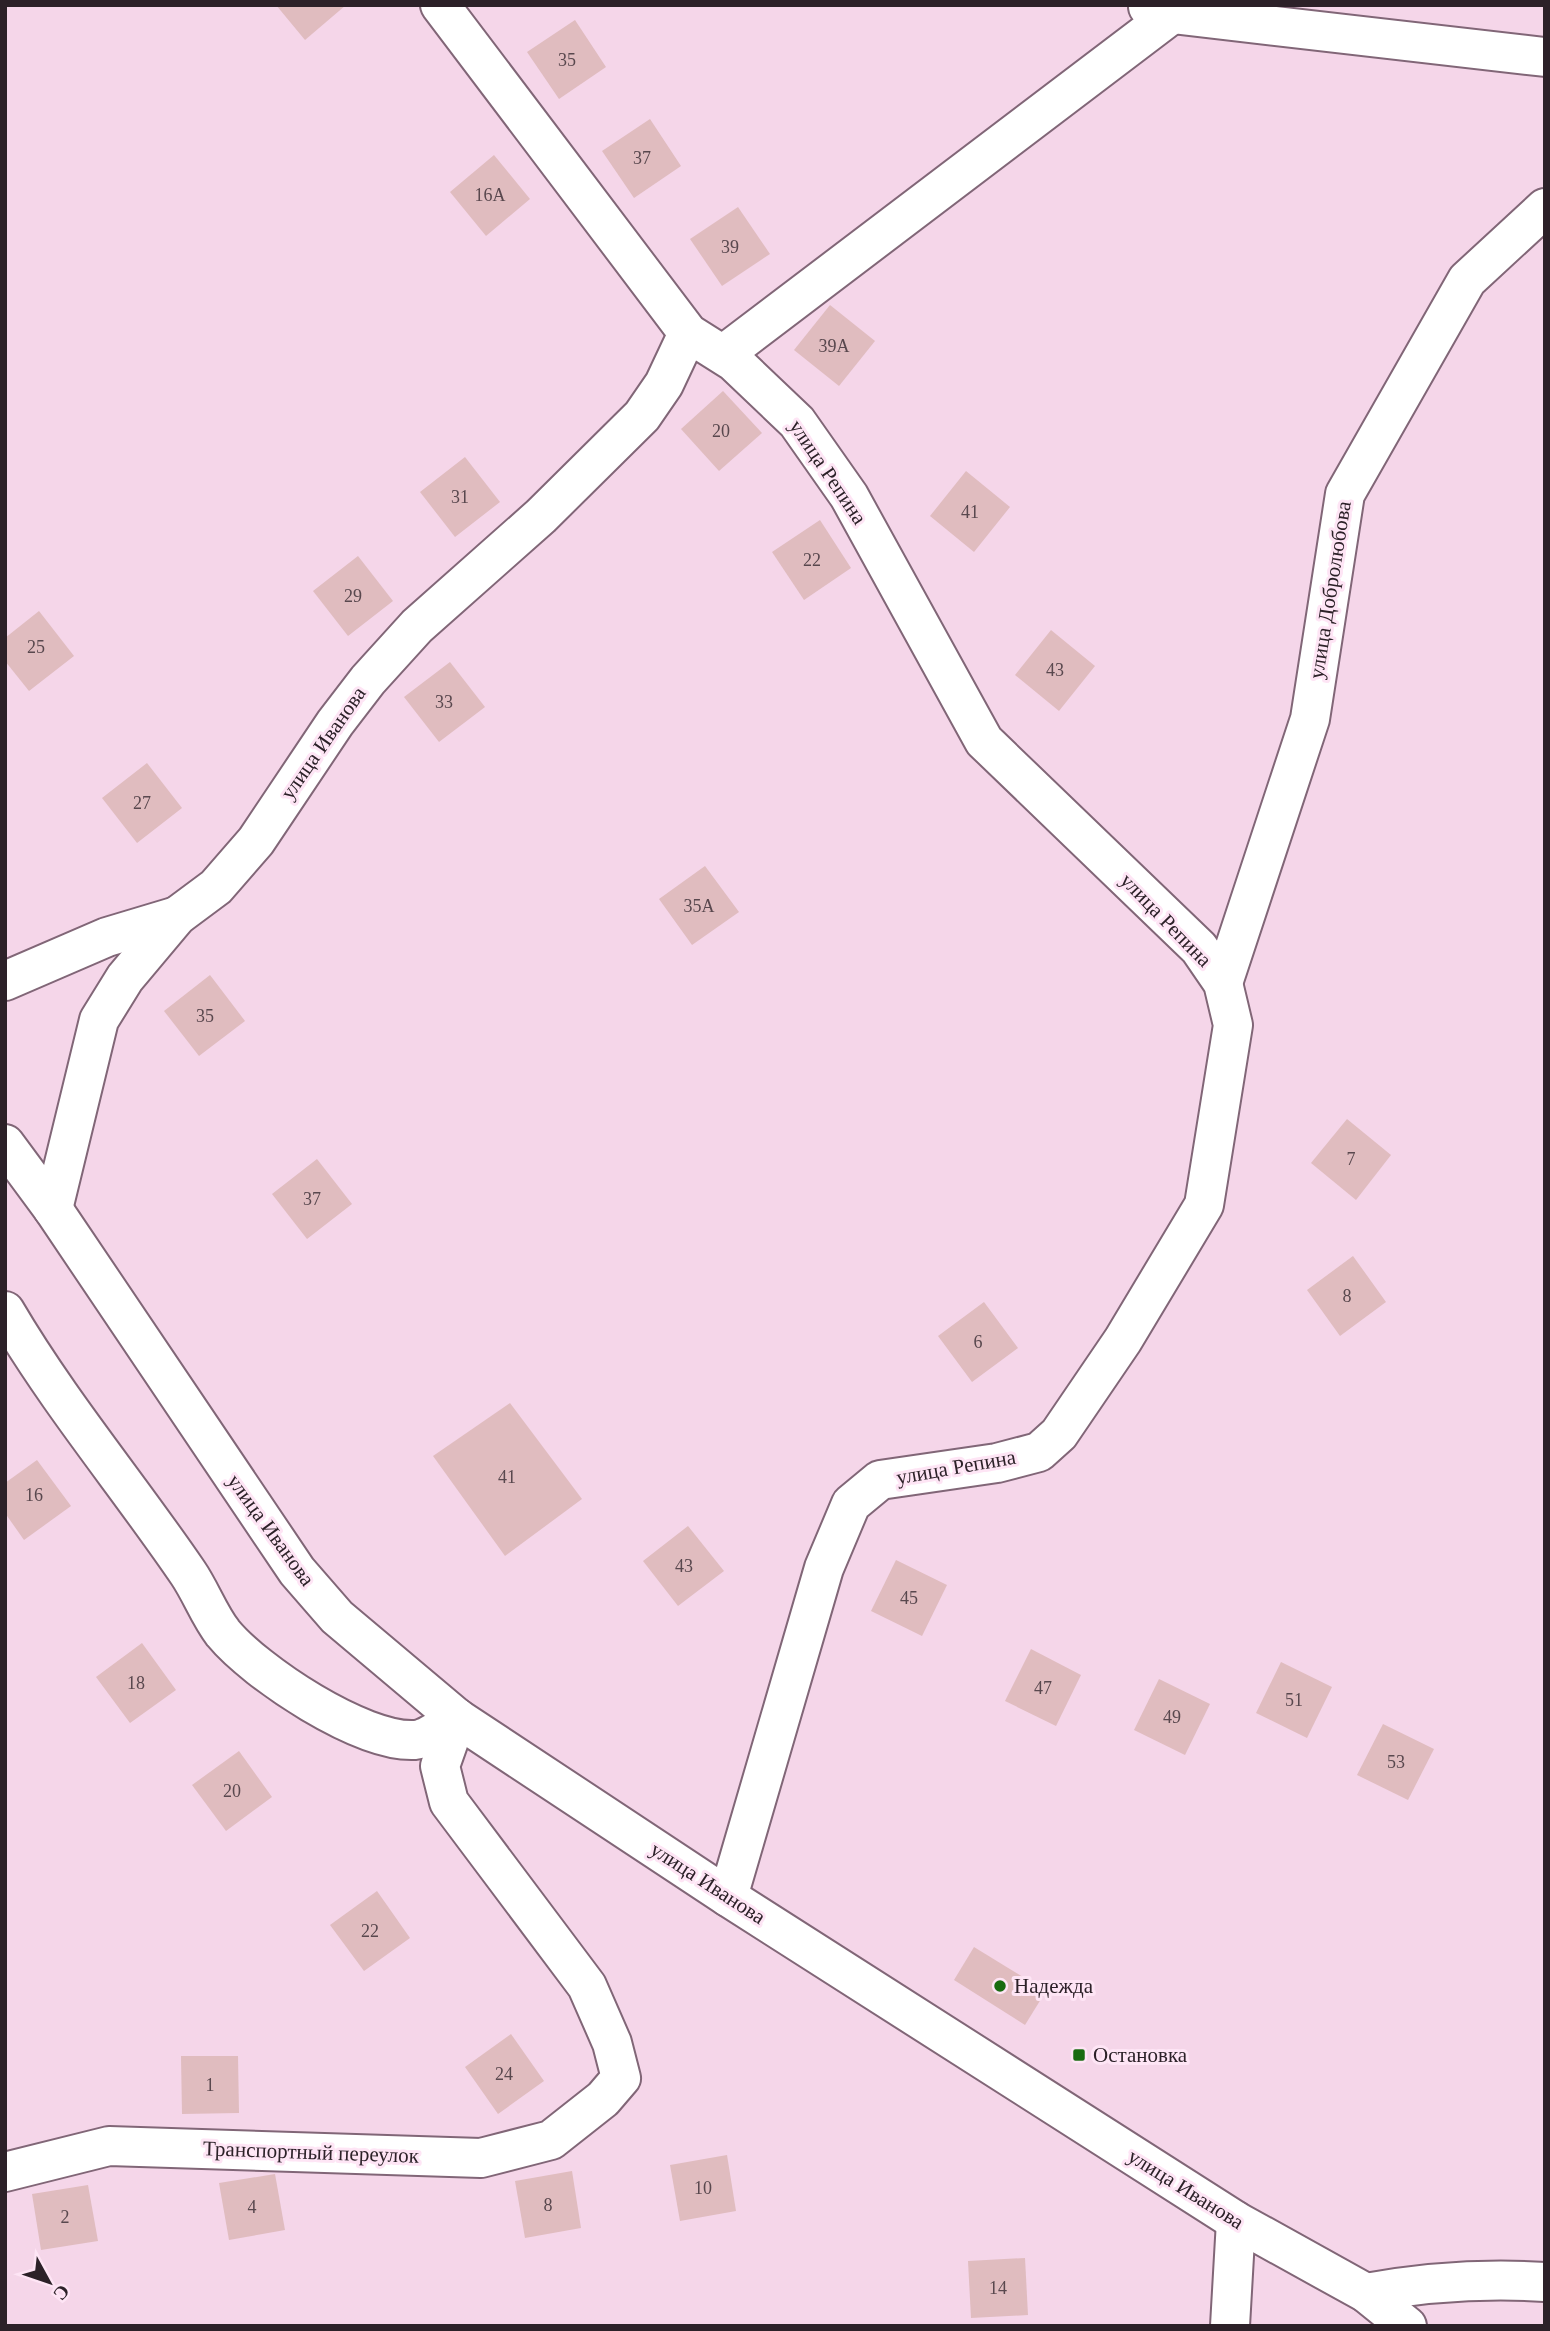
<svg xmlns="http://www.w3.org/2000/svg" width="1550" height="2331" viewBox="0 0 1550 2331" font-family="'Times New Roman',serif">
<style>
.building{fill:#e0bcbf}
.lines{fill:none;stroke-linecap:round;stroke-linejoin:round}
.minor-casing{stroke:#816677;stroke-width:42}
.minor{stroke:#fff;stroke-width:38}
.poi-dot{fill:#186b10;stroke:#fee5f5;stroke-width:2.5}
.labels{text-anchor:middle;stroke-width:6;stroke-linejoin:round;paint-order:stroke}
.number-label{font-size:18px;fill:#59484e}
.street-label{font-size:21px;fill:#2c2128;stroke:#fee5f5}
.poi-label{font-size:21px;fill:#2c2128;stroke:#fee5f5;text-anchor:start}
</style>
<rect width="100%" height="100%" fill="#f5d6e9"/>
<!-- building -->
<g class="building">
<path d="M276 5H346L305 40Z"/>
<path d="M575 20 606 67 559 99 527 52Z"/>
<path d="M650 119 681 166 634 198 602 151Z"/>
<path d="M494 155 530 199 486 236 450 192Z"/>
<path d="M738 207 770 254 722 286 690 239Z"/>
<path d="M830 305 875 341 839 386 794 350Z"/>
<path d="M723 391 762 433 719 471 681 429Z"/>
<path d="M465 457 500 502 455 537 420 492Z"/>
<path d="M966 471 1010 507 974 552 930 516Z"/>
<path d="M820 520 851 568 804 600 772 552Z"/>
<path d="M358 556 393 601 348 636 313 591Z"/>
<path d="M39 611 74 656 29 691 5 661V638Z"/>
<path d="M1051 630 1095 666 1059 711 1015 675Z"/>
<path d="M450 662 485 707 439 742 404 697Z"/>
<path d="M147 763 182 808 137 843 102 798Z"/>
<path d="M705 866 739 912 692 945 659 899Z"/>
<path d="M210 975 245 1021 199 1056 164 1011Z"/>
<path d="M1347 1119 1391 1155 1356 1200 1311 1163Z"/>
<path d="M317 1159 352 1204 307 1239 272 1194Z"/>
<path d="M1353 1256 1386 1302 1340 1336 1307 1290Z"/>
<path d="M984 1302 1018 1348 972 1382 938 1336Z"/>
<path d="M510 1403 582 1499 505 1556 433 1456Z"/>
<path d="M37 1460 71 1506 24 1540 5 1513V1483Z"/>
<path d="M688 1526 724 1571 678 1606 643 1561Z"/>
<path d="M896 1560 947 1585 922 1636 871 1611Z"/>
<path d="M142 1643 176 1690 130 1723 96 1677Z"/>
<path d="M1031 1649 1081 1675 1056 1726 1005 1701Z"/>
<path d="M1281 1662 1332 1687 1307 1738 1256 1713Z"/>
<path d="M1159 1679 1210 1704 1185 1755 1134 1730Z"/>
<path d="M1383 1724 1434 1749 1408 1800 1357 1775Z"/>
<path d="M239 1751 272 1797 226 1831 192 1785Z"/>
<path d="M377 1891 410 1938 364 1971 330 1925Z"/>
<path d="M974 1947 1046 1991 1025 2025 954 1980Z"/>
<path d="M511 2034 544 2081 498 2114 465 2067Z"/>
<path d="M181 2056H238L239 2113 182 2114Z"/>
<path d="M727 2155 736 2211 680 2221 670 2165Z"/>
<path d="M572 2171 581 2228 525 2238 515 2181Z"/>
<path d="M275 2174 285 2230 229 2240 219 2183Z"/>
<path d="M88 2185 98 2241 41 2250 32 2194Z"/>
<path d="M1025 2258 1028 2315 971 2318 968 2261Z"/>
</g>
<g class="lines">
<defs>
<g id="minor">
<path d="M440 5 688 333 734 362 797 422 849 496 984 741 1199 948 1223 983 1233 1025 1204 1205 1123 1340 1059 1434 1039 1452 997 1463 880 1480 851 1504 824 1568 728 1897"/>
<path d="M1148 7 1172 14 1545 57"/>
<path d="M724 354 1172 14"/>
<path d="M5 981 107 937 177 916"/>
<path d="M1223 983 1310 719 1345 494 1467 280 1545 208"/>
<path d="M5 1144 53 1209 297 1571 337 1617 457 1718 728 1897 1236 2221 1366 2293 1407 2326"/>
<path d="M53 1209 99 1020 125 978 177 916 216 887 256 841 335 723 368 680 417 626 541 516 642 416 664 384 688 333"/>
<path d="M5 1311C59 1403 128 1485 188 1573 201 1592 209 1615 223 1633 256 1673 362 1743 415 1740 428 1739 445 1725 457 1718"/>
<path d="M5 2172 109 2146 481 2158 551 2140 603 2099 621 2078 612 2043 587 1986 449 1802 440 1766 457 1718"/>
<path d="M1366 2293C1427 2282 1483 2278 1545 2282"/>
<path d="M1230 2326 1236 2221"/>
</g>
</defs>
<!-- minor casing -->
<use href="#minor" class="minor-casing"/>
<!-- minor -->
<use href="#minor" class="minor"/>
</g>
<!-- markers -->
<g class="poi-dot">
<circle cx="1000" cy="1986" r="7"/>
<rect x="1072" y="2048" width="14" height="14" rx="3.5"/>
</g>
<g class="labels">
<!-- number labels -->
<g class="number-label">
<text x="567" y="66">35</text>
<text x="642" y="164">37</text>
<text x="490" y="201">16А</text>
<text x="730" y="253">39</text>
<text x="834" y="352">39А</text>
<text x="721" y="437">20</text>
<text x="460" y="503">31</text>
<text x="970" y="518">41</text>
<text x="812" y="566">22</text>
<text x="353" y="602">29</text>
<text x="36" y="653">25</text>
<text x="1055" y="676">43</text>
<text x="444" y="708">33</text>
<text x="142" y="809">27</text>
<text x="699" y="912">35А</text>
<text x="205" y="1022">35</text>
<text x="1351" y="1165">7</text>
<text x="312" y="1205">37</text>
<text x="1347" y="1302">8</text>
<text x="978" y="1348">6</text>
<text x="507" y="1483">41</text>
<text x="34" y="1501">16</text>
<text x="684" y="1572">43</text>
<text x="909" y="1604">45</text>
<text x="136" y="1689">18</text>
<text x="1043" y="1694">47</text>
<text x="1294" y="1706">51</text>
<text x="1172" y="1723">49</text>
<text x="1396" y="1768">53</text>
<text x="232" y="1797">20</text>
<text x="370" y="1937">22</text>
<text x="504" y="2080">24</text>
<text x="210" y="2091">1</text>
<text x="703" y="2194">10</text>
<text x="548" y="2211">8</text>
<text x="252" y="2213">4</text>
<text x="65" y="2223">2</text>
<text x="998" y="2294">14</text>
</g>
<!-- street labels -->
<g class="street-label">
<text transform="translate(828 472) rotate(56)" y="7">улица Репина</text>
<text transform="translate(1330 590) rotate(-81)" y="7">улица Добролюбова</text>
<text transform="translate(323 743) rotate(-55)" y="7">улица Иванова</text>
<text transform="translate(1166 920) rotate(46)" y="7">улица Репина</text>
<text transform="translate(956 1467) rotate(-10)" y="7">улица Репина</text>
<text transform="translate(271 1530) rotate(54)" y="7">улица Иванова</text>
<text transform="translate(708 1883) rotate(33)" y="7">улица Иванова</text>
<text transform="translate(311 2152) rotate(2)" y="7">Транспортный переулок</text>
<text transform="translate(1186 2189) rotate(32)" y="7">улица Иванова</text>
</g>
<!-- poi labels -->
<g class="poi-label">
<text x="1014" y="1993">Надежда</text>
<text x="1093" y="2062">Остановка</text>
</g>
</g>
<!-- border -->
<rect width="1550" height="2331" fill="none" stroke="#2c2128" stroke-width="14"/>
<!-- north arrow -->
<g transform="translate(49 2282) rotate(130)" stroke="#fee5f5" stroke-width="5" paint-order="stroke">
<path d="M0-5L12 26L0 18L-12 26Z" fill="#2c2128"/>
<text y="-10" font-size="19" font-weight="bold" text-anchor="middle" fill="#2c2128">С</text>
</g>
</svg>
